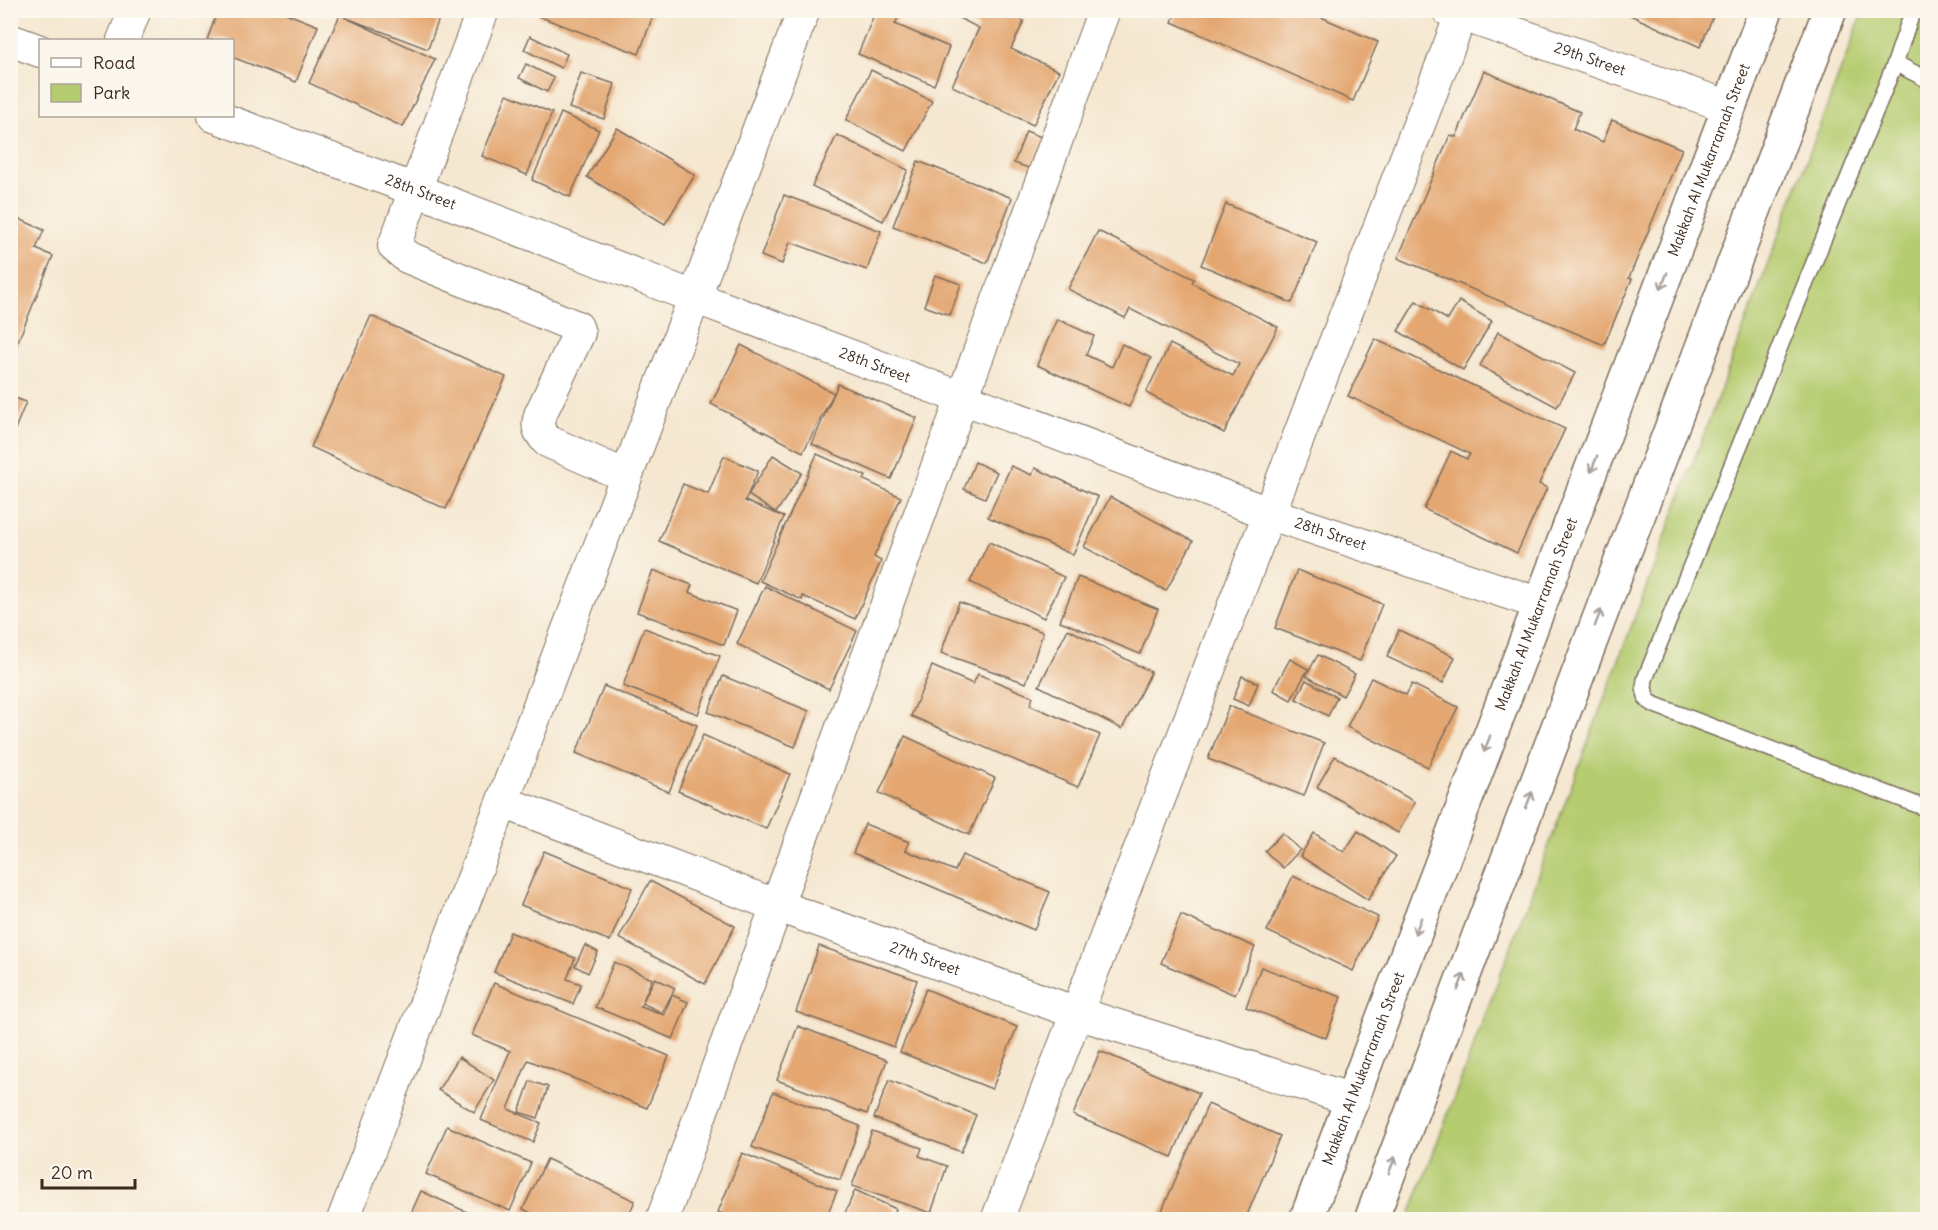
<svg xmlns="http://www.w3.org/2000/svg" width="1938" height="1230" viewBox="0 0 1938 1230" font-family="Delius,sans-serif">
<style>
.green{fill:#b6cc71;stroke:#787b48;stroke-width:1.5}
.building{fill:#e4a772}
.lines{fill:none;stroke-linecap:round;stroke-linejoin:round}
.service-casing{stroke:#7c6c5c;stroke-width:18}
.minor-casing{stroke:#7c6c5c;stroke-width:34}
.secondary-casing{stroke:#7c6c5c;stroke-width:36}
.service{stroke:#fff;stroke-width:15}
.minor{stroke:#fff;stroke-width:32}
.secondary{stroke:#fff;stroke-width:33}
.oneway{stroke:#a79f9a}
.labels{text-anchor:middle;stroke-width:5;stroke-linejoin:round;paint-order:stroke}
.street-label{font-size:15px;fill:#3b2a1e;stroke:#fbf7ec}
</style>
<rect width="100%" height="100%" fill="#fbf7ec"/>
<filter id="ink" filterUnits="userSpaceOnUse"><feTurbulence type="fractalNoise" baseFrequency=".0167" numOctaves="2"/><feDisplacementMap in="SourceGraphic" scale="12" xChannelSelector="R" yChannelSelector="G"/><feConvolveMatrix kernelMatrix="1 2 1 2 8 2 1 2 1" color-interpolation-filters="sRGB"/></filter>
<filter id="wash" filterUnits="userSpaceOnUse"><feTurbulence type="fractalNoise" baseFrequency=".008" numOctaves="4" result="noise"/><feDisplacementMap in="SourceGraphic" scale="24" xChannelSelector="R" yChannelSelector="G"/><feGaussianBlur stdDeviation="1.35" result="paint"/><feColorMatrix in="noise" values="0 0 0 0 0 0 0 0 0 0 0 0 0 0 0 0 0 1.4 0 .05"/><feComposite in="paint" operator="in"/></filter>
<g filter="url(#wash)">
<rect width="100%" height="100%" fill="#f5e7d0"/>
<!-- green -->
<path class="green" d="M1863 11H1927V1219L1408 1220Z"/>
<g id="blocks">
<!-- building -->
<g class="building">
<path d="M218 10H278L318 26 296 82 232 57V40H207Z"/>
<path d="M328 10H442L428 49 344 17 435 59 403 127 309 83 340 15Z"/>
<path d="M540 10H655L639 54 538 16Z"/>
<path d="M876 10 898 18 895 24 949 47 934 85 858 54Z"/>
<path d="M943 10H1001L1024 21 1011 49 1059 71 1033 125 952 86 979 28Z"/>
<path d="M1177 10H1305L1378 42 1353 101 1172 22Z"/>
<path d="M1619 10H1716L1700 47Z"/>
<path d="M530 36 567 54 561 68 524 50Z"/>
<path d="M526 64 554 78 547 92 519 78Z"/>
<path d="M871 70 932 101 906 151 846 120Z"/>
<path d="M1484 71 1580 112 1573 129 1603 142 1612 120 1682 149 1629 278 1632 279 1604 345 1398 258 1450 135 1456 137Z"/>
<path d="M581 73 615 84 604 119 569 108Z"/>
<path d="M507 94 552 113 527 175 482 156Z"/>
<path d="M561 113 599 130 570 197 532 180Z"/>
<path d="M617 128 695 175 665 224 587 177Z"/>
<path d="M1026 131 1046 139 1035 170 1014 163Z"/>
<path d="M837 135 908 170 883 221 812 186Z"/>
<path d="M918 161 1012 198 987 263 893 226Z"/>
<path d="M784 195 881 231 867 270 790 242 782 264 761 256Z"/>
<path d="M1226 204 1317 242 1292 303 1201 265Z"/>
<path d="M10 215 44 230 36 249 53 256 14 351 10 349Z"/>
<path d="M1098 231 1194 279 1192 283 1278 327 1224 433 1146 393 1170 344 1233 376 1239 364 1130 309 1125 318 1068 289Z"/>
<path d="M935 275 961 284 950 315 924 306Z"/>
<path d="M1416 301 1448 320 1459 301 1492 321 1463 370 1398 331Z"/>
<path d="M371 316 506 377 446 509 311 447Z"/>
<path d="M1057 319 1094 336 1086 355 1112 367 1122 344 1151 358 1129 407 1037 365Z"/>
<path d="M1498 332 1575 373 1557 407 1480 366Z"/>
<path d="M1375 339 1565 429 1539 484 1547 488 1517 553 1424 509 1451 451 1467 459 1470 454 1348 396Z"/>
<path d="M741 345 834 393 803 452 711 404Z"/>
<path d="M838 384 917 418 891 479 812 444Z"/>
<path d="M10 396 26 402 11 439H10Z"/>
<path d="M817 454 866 476 864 480 901 497 874 557 881 561 855 619 803 596 802 600 760 581Z"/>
<path d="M773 455 802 473 776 513 748 495Z"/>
<path d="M724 456 758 471 745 501 784 517 756 583 659 541 683 484 708 494Z"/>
<path d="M975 462 997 472 985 498 964 489Z"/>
<path d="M1011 466 1032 475 1035 468 1098 497 1073 555 988 517Z"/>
<path d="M1110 497 1193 541 1166 591 1084 547Z"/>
<path d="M989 542 1064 577 1044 618 970 582Z"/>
<path d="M653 570 692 585 689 592 737 611 724 645 637 612Z"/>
<path d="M1297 570 1382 604 1360 661 1275 628Z"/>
<path d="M1078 577 1158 609 1140 654 1060 621Z"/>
<path d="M765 586 857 631 829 689 737 644Z"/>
<path d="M959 602 1043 632 1026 683 941 653Z"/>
<path d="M644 628 720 656 698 714 623 686Z"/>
<path d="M1068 629 1151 672 1122 729 1039 686Z"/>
<path d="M1399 630 1455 657 1443 683 1387 657Z"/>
<path d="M1318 655 1355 674 1343 696 1306 676Z"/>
<path d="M1290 659 1308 669 1291 700 1273 690Z"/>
<path d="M932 666 973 684 978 674 1033 697 1030 705 1100 735 1078 787 911 716Z"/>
<path d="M723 676 809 711 795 747 708 712Z"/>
<path d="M1242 676 1258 683 1249 706 1233 699Z"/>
<path d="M1371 678 1406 695 1412 684 1458 707 1428 767 1347 727Z"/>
<path d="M1306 680 1337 697 1328 716 1296 699Z"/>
<path d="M604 686 697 725 669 792 576 753Z"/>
<path d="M1229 706 1324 743 1304 796 1208 759Z"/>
<path d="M703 735 790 774 766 829 678 791Z"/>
<path d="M905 736 995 778 969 835 879 793Z"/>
<path d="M1335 756 1415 802 1398 833 1317 787Z"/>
<path d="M865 824 909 842 905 850 955 871 962 855 1050 892 1034 930 853 853Z"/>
<path d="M1358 831 1396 856 1368 900 1300 856 1314 833 1344 852Z"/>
<path d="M1282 833 1300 850 1283 868 1265 851Z"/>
<path d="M544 851 632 888 610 941 521 905Z"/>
<path d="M1293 876 1378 917 1353 971 1267 931Z"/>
<path d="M650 881 735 926 705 984 619 938Z"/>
<path d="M1181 915 1255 947 1235 995 1161 963Z"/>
<path d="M510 932 575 958 567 979 581 984 573 1004 494 972Z"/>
<path d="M585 945 598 952 588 973 575 966Z"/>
<path d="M819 946 917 980 894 1047 796 1012Z"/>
<path d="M614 962 652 979 640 1008 641 1006 664 1015 672 995 688 1002 673 1039 595 1007Z"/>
<path d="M1261 967 1341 997 1326 1038 1246 1007Z"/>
<path d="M655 978 675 988 662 1013 642 1003Z"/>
<path d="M494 983 669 1056 647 1108 528 1060 508 1109 541 1123 533 1142 481 1120 510 1051 472 1035Z"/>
<path d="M926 989 1017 1027 992 1089 900 1052Z"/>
<path d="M798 1026 887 1060 867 1114 777 1080Z"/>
<path d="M1100 1051 1199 1093 1172 1157 1073 1115Z"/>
<path d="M459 1057 494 1080 474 1112 438 1090Z"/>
<path d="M889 1080 976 1115 961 1152 874 1118Z"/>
<path d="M530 1081 548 1087 538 1118 519 1112Z"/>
<path d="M773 1092 860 1126 840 1180 752 1147Z"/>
<path d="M1208 1104 1280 1136 1245 1220H1158Z"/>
<path d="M447 1126 531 1163 510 1211 426 1174Z"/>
<path d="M872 1131 922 1148 919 1156 947 1166 931 1213 852 1186Z"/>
<path d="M742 1153 837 1191 825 1220H736L718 1212Z"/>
<path d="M547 1159 635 1201 626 1220H544L523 1209Z"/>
<path d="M855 1190 896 1209 894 1214 907 1220H842Z"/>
<path d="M421 1191 484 1220H408Z"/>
</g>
</g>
</g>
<g filter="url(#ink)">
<use href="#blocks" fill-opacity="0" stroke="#7c6c5c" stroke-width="1.5"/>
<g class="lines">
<defs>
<g id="service">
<path d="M1913 10 1895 63 1645 679 1644 688 1647 700 1655 705 1928 809"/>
<path d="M1895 63 1928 80"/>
</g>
<g id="minor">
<path d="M483 10 394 246 407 257 577 327 579 333 540 415C536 427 539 431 547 441L626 476"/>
<path id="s1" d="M1448 10 1730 107"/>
<path d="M10 40 40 51"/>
<path d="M123 40 135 10"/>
<path id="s2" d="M214 116 416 190 694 297 1268 513 1541 604"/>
<path id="s3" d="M503 802 778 906 1077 1013 1353 1100"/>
<path d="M343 1220 804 10"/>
<path d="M662 1220 1104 10"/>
<path d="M997 1220 1463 10"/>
</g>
<g id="secondary">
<path id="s4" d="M1306 1220 1766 10"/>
<path d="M1371 1220 1830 10"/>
</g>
</defs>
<!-- service casing -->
<use href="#service" class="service-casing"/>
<!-- minor casing -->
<use href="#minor" class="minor-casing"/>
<!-- secondary casing -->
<use href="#secondary" class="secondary-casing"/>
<!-- service -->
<use href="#service" class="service"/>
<!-- minor -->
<use href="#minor" class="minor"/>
<!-- secondary -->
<use href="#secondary" class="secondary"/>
</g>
<!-- one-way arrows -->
<defs><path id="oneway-shaft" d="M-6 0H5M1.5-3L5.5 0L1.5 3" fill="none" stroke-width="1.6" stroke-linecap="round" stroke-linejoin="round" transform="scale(1.5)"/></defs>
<g class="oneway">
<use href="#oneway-shaft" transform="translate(1664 281) rotate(111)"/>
<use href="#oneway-shaft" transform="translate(1594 464) rotate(111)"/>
<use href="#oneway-shaft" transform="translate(1598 618) rotate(-69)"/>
<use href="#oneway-shaft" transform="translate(1487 744) rotate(111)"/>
<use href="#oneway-shaft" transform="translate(1529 800) rotate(-69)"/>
<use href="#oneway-shaft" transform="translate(1418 926) rotate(111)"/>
<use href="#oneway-shaft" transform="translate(1461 982) rotate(-69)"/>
<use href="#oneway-shaft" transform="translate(1392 1165) rotate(-69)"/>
</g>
</g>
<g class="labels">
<!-- street labels -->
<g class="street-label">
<text dy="5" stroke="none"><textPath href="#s1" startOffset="150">29th Street</textPath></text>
<text dy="5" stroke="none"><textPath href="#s4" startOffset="1134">Makkah Al Mukarramah Street</textPath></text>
<text dy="5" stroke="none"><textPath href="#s2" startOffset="220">28th Street</textPath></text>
<text dy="5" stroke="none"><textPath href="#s2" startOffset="706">28th Street</textPath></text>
<text dy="5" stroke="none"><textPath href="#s2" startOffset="1192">28th Street</textPath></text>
<text dy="5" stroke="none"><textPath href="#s4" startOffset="648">Makkah Al Mukarramah Street</textPath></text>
<text dy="5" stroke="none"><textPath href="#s3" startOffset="450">27th Street</textPath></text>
<text dy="5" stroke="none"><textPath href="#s4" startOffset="162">Makkah Al Mukarramah Street</textPath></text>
</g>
</g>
<!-- margin -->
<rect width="1938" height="1230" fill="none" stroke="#fbf7ec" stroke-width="36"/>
<!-- legend -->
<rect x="39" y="39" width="195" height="78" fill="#fbf7ec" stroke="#aea59a" stroke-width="1.5"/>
<rect x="51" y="58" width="30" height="9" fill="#ffffff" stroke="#aea59a" stroke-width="1.5"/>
<text x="93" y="69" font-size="18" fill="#3b2a1e">Road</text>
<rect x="51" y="84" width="30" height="18" fill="#b6cc71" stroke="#aea59a" stroke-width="1.5"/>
<text x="93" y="99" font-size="18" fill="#3b2a1e">Park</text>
<!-- scale -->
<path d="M42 1179v9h93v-9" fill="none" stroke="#3b2a1e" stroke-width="3"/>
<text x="51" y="1179" font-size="18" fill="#3b2a1e" stroke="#fbf7ec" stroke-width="4.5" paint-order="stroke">20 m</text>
</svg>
